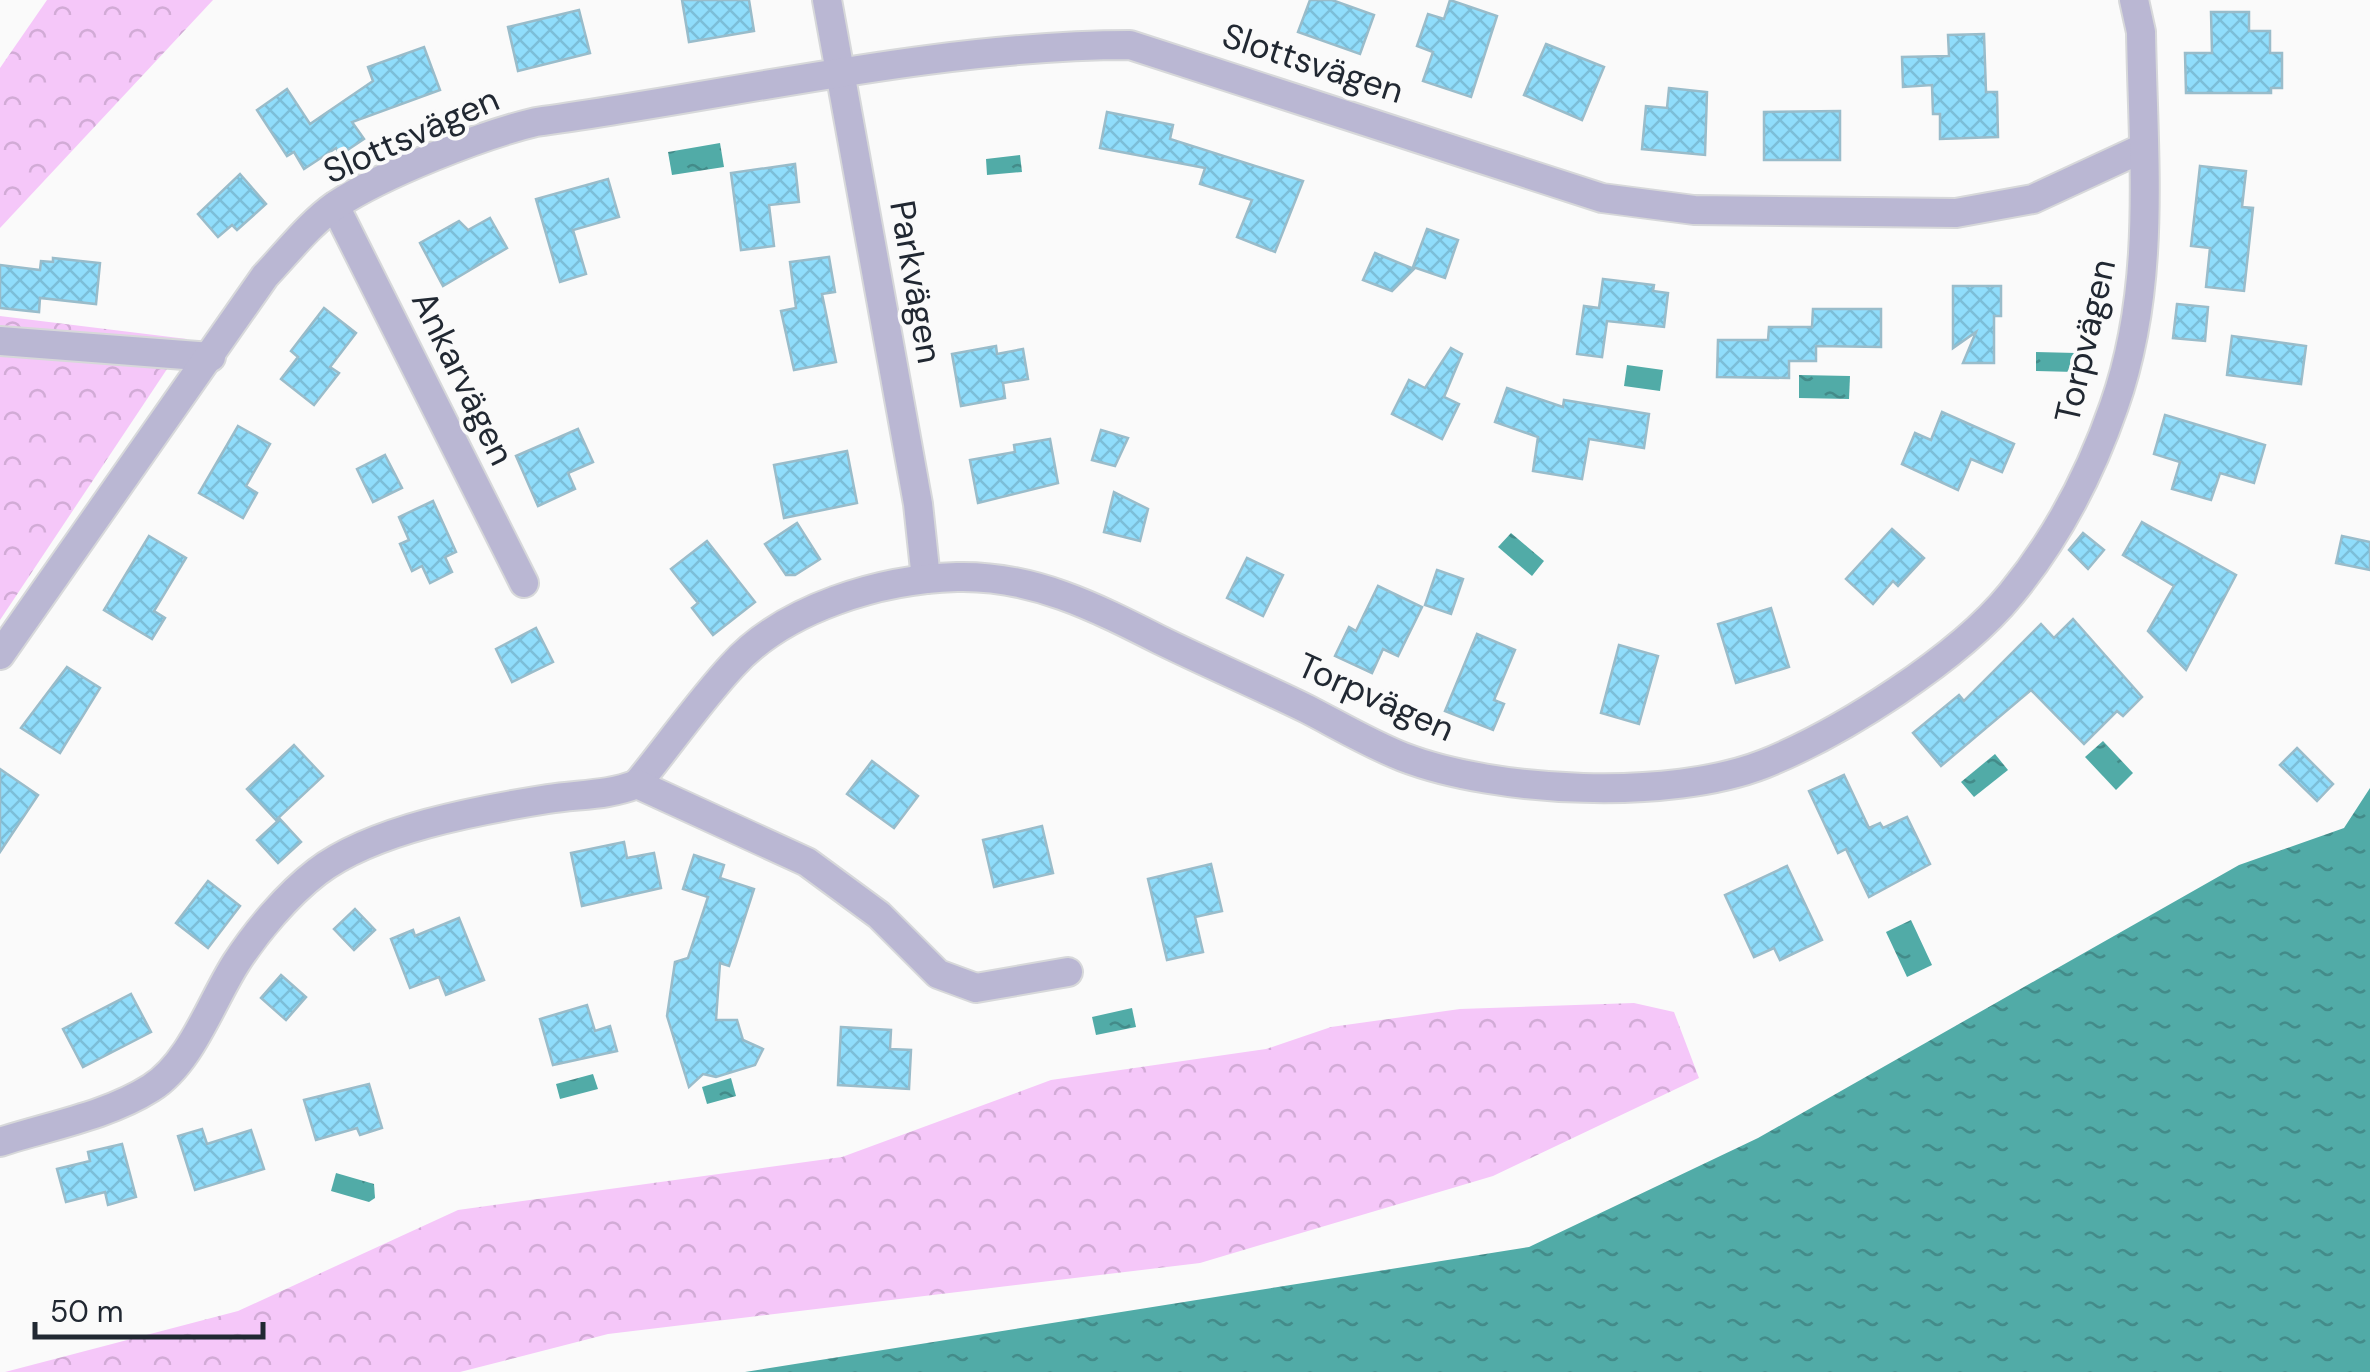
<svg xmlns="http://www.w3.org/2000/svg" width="2370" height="1372" viewBox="0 0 2370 1372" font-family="'DM Sans',sans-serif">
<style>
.forest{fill:url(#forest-crowns)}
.water{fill:url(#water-ripples)}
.building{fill:url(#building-cross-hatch);stroke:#99bcca;stroke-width:2.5}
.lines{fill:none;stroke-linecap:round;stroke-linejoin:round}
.minor-casing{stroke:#d7d8da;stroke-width:32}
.minor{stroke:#bab7d3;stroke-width:28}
.labels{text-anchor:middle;stroke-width:8;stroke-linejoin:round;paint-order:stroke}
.street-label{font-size:35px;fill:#212832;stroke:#fafafa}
</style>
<defs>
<pattern id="forest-crowns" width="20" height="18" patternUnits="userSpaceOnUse" patternTransform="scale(2.5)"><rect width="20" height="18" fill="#f5c7f9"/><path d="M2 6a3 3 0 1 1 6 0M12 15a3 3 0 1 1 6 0" fill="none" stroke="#d2abd6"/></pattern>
<pattern id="water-ripples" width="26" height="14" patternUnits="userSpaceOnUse" patternTransform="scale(2.5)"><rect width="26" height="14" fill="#51aba7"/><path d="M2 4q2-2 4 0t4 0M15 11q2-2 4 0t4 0" fill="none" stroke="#438b89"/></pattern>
<pattern id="building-cross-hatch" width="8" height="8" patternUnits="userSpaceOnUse" patternTransform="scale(2.5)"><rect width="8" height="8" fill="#90ddfb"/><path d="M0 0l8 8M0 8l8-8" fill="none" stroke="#7cbed8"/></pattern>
</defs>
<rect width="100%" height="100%" fill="#fafafa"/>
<!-- forest -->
<g class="forest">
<path d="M47 0H213L0 228V68Z"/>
<path d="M0 316 187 339 0 620Z"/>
<path d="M1634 1003 1674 1012 1699 1078 1493 1176 1200 1263 608 1334 460 1372H5L238 1311 458 1210 842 1157 1051 1080 1266 1049 1331 1027 1460 1009Z"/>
</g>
<!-- water -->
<g class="water">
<path d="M720 143 724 167 672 175 668 152Z"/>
<path d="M1020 155 1022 172 987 175 986 159Z"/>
<path d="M2036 352 2076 353 2075 372 2036 371Z"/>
<path d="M1627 365 1663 370 1660 391 1624 386Z"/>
<path d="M1799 375 1850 376 1849 399 1799 398Z"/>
<path d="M1511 533 1544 561 1532 576 1498 547Z"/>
<path d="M2103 741 2133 773 2116 790 2085 757Z"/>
<path d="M1995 754 2008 770 1974 797 1961 782Z"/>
<path d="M2370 788V1372H745L1529 1247 1758 1138 2239 865 2344 828Z"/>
<path d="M1911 920 1932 965 1907 977 1886 932Z"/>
<path d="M1132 1008 1136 1027 1096 1035 1092 1017Z"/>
<path d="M593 1074 598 1089 560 1099 556 1084Z"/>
<path d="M731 1078 736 1096 707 1104 702 1087Z"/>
<path d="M336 1173 374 1184 375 1198 369 1202 331 1191Z"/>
</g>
<!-- building -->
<g class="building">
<path d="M682 0H749L754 31 689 42Z"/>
<path d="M1310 0H1332L1374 15 1360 54 1298 32Z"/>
<path d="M1450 0 1497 16 1471 97 1423 81 1433 52 1417 46 1428 14 1444 19Z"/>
<path d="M579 10 590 53 518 71 508 27Z"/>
<path d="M2211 12H2249V31H2270V53H2282V88H2271V93H2186L2185 53H2212Z"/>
<path d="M1984 34 1986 92H1997L1998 137 1940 139V114H1933L1932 85 1903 87 1902 57 1949 56 1948 35Z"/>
<path d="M1546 44 1604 67 1582 120 1524 95Z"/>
<path d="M424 47 440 90 352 122 364 139 340 155 336 148 304 169 294 152 287 156 257 110 287 89 310 124 373 81 368 67Z"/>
<path d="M1669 88 1707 92 1705 155 1642 149 1646 106 1667 108Z"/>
<path d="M1840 111V160H1764V112Z"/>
<path d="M1107 112 1173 125 1170 139 1303 181 1275 252 1237 237 1252 200 1200 184 1205 168 1100 148Z"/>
<path d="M795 164 799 202 769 205 774 246 741 250 731 173Z"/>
<path d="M2200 166 2246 171 2242 207 2253 208 2244 291 2206 287 2210 248 2191 246Z"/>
<path d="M240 174 266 204 237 230 232 225 218 237 198 214Z"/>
<path d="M608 179 619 217 573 230 586 274 560 282 536 199Z"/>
<path d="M490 218 507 248 443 286 420 243 459 221 468 230Z"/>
<path d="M1427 229 1458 240 1445 278 1413 267Z"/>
<path d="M1375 253 1414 269 1392 291 1363 280Z"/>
<path d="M829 257 835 292 822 294 836 362 794 370 781 311 796 308 790 262Z"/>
<path d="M53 258 100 263 96 304 40 298 39 312 0 308V265L40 270 41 261 53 262Z"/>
<path d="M1603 279 1654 285 1653 291 1668 293 1664 327 1607 321 1602 357 1577 354 1584 306 1599 308Z"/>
<path d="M1953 286H2001V316H1994V363H1963L1976 332 1953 348Z"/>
<path d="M2177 304 2208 307 2205 341 2173 338Z"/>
<path d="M324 308 356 333 330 367 339 373 314 405 281 379 298 357 291 351Z"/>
<path d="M1813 309H1881V347L1816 346V361H1789V378L1717 377 1718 340H1768L1769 327H1812Z"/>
<path d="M2232 336 2306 346 2301 384 2227 375Z"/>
<path d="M996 346 997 354 1023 349 1028 379 1003 383 1005 398 961 406 952 354Z"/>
<path d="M1451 348 1462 354 1444 397 1459 404 1442 439 1392 414 1409 380 1425 388Z"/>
<path d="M1507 388 1563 407 1564 400 1649 414 1644 448 1589 439 1582 479 1533 471 1538 437 1495 422Z"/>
<path d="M1942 412 2014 444 2002 472 1971 459 1958 490 1902 464 1915 433 1931 440Z"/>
<path d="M2165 415 2265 445 2254 483 2220 473 2211 500 2172 489 2180 462 2154 454Z"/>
<path d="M238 426 270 444 246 486 257 493 243 518 199 493Z"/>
<path d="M578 429 593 462 568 473 575 489 538 506 516 456Z"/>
<path d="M1101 430 1128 438 1115 466 1092 460Z"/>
<path d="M1050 439 1058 483 978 503 970 460 1015 452 1014 445Z"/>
<path d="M847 451 857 503 784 518 774 465Z"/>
<path d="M385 455 402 488 373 502 357 469Z"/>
<path d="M1114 492 1148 509 1140 541 1104 532Z"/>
<path d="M433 501 456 552 445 557 452 572 430 583 422 566 412 571 400 544 409 540 399 517Z"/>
<path d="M2142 522 2236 575 2186 670 2148 631 2174 586 2123 555Z"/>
<path d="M797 523 820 559 795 575H786L765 544Z"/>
<path d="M1892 529 1924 558 1898 586 1893 581 1873 604 1846 579Z"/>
<path d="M2083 533 2104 550 2088 569 2069 550Z"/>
<path d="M149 536 186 558 154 611 165 618 152 639 104 610Z"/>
<path d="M2342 536 2370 542V570L2336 563Z"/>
<path d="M707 541 755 602 713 635 692 608 698 603 671 569Z"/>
<path d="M1247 558 1283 575 1263 616 1227 598Z"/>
<path d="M1437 570 1463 579 1451 614 1425 605Z"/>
<path d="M1378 586 1422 607 1398 656 1383 649 1372 673 1335 656 1349 627 1356 631Z"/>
<path d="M1771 608 1789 667 1736 683 1718 624Z"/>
<path d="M2073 619 2142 697 2123 716 2117 711 2084 744 2031 690 1941 766 1913 733 1959 695 1964 701 2041 624 2054 638Z"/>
<path d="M536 628 553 662 512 682 496 649Z"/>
<path d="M1477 634 1515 650 1494 700 1504 704 1493 730 1445 711Z"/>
<path d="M1619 645 1658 656 1639 724 1601 713Z"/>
<path d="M67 667 100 688 60 753 21 728Z"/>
<path d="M294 745 323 776 276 820 247 789Z"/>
<path d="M2297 748 2333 784 2317 801 2280 765Z"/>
<path d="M872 761 918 796 894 828 847 794Z"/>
<path d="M0 769 38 795 0 852Z"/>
<path d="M1844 775 1869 828 1880 823 1883 828 1907 817 1930 864 1869 897 1846 849 1838 853 1809 791Z"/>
<path d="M280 819 301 842 278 863 257 840Z"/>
<path d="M1042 826 1053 873 994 887 983 840Z"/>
<path d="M624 842 627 858 654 853 661 888 582 906 571 853Z"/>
<path d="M694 855 724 865 720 878 754 889 729 966 720 963 716 1020H737L743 1040 763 1049 755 1065 716 1077 703 1074 689 1087 667 1016 675 962 688 958 708 897 683 889Z"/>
<path d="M1211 864 1222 911 1195 917 1203 952 1167 960 1148 879Z"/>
<path d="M1787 866 1822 940 1780 960 1774 948 1754 957 1725 895Z"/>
<path d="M208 881 240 906 208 948 176 923Z"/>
<path d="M355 909 375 930 354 950 334 929Z"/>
<path d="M459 918 484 980 446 995 439 977 410 988 391 939 413 930 415 936Z"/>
<path d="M281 975 306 997 286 1020 261 998Z"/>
<path d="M131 994 151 1032 83 1067 63 1029Z"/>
<path d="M587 1005 595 1031 610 1026 617 1051 553 1065 540 1019Z"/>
<path d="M841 1027 891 1030 890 1049 911 1050 909 1089 838 1085Z"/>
<path d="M369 1084 382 1128 360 1135 357 1128 316 1140 304 1100Z"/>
<path d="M202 1129 207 1144 251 1130 264 1169 195 1190 178 1136Z"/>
<path d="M122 1144 136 1197 108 1205 105 1192 66 1202 57 1169 90 1161 88 1152Z"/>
</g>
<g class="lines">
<defs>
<g id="minor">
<path d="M827 0 918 504 926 579"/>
<path d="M335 206 524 583"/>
<path d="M0 341 211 357"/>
<path d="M0 655 265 276C287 253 310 223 336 205 383 174 481 135 536 122 727 96 938 45 1130 45L1602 198 1694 210 1956 213 2033 199 2143 148"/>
<path d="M637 784C669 745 698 703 732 666 784 608 881 579 957 577 1032 575 1095 607 1160 640 1209 664 1258 685 1307 709 1338 725 1370 744 1403 757 1496 793 1670 801 1764 764 1841 733 1959 658 2011 594 2057 538 2090 475 2114 406 2157 285 2143 158 2141 32L2134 0"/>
<path d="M0 1142C49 1126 107 1116 151 1088 191 1063 211 1002 236 963 256 932 287 895 317 872 373 829 479 810 548 799 579 794 607 796 637 784L807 862 879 915 938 974 976 988 1068 972"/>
</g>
</defs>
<!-- minor casing -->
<use href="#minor" class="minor-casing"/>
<!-- minor -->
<use href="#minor" class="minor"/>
</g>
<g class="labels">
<!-- street labels -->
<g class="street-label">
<text transform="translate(1313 63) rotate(18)" y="12">Slottsvägen</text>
<text transform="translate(411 135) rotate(-24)" y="12">Slottsvägen</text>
<text transform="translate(916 282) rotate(80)" y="12">Parkvägen</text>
<text transform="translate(2085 341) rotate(-77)" y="12">Torpvägen</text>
<text transform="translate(463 378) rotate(64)" y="12">Ankarvägen</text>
<text transform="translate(1376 697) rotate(24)" y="12">Torpvägen</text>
</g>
</g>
<!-- scale -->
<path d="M35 1322v15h228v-15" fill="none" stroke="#212832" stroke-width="5"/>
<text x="50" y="1322" font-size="30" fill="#212832" stroke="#fafafa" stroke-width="8" paint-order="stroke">50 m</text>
</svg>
